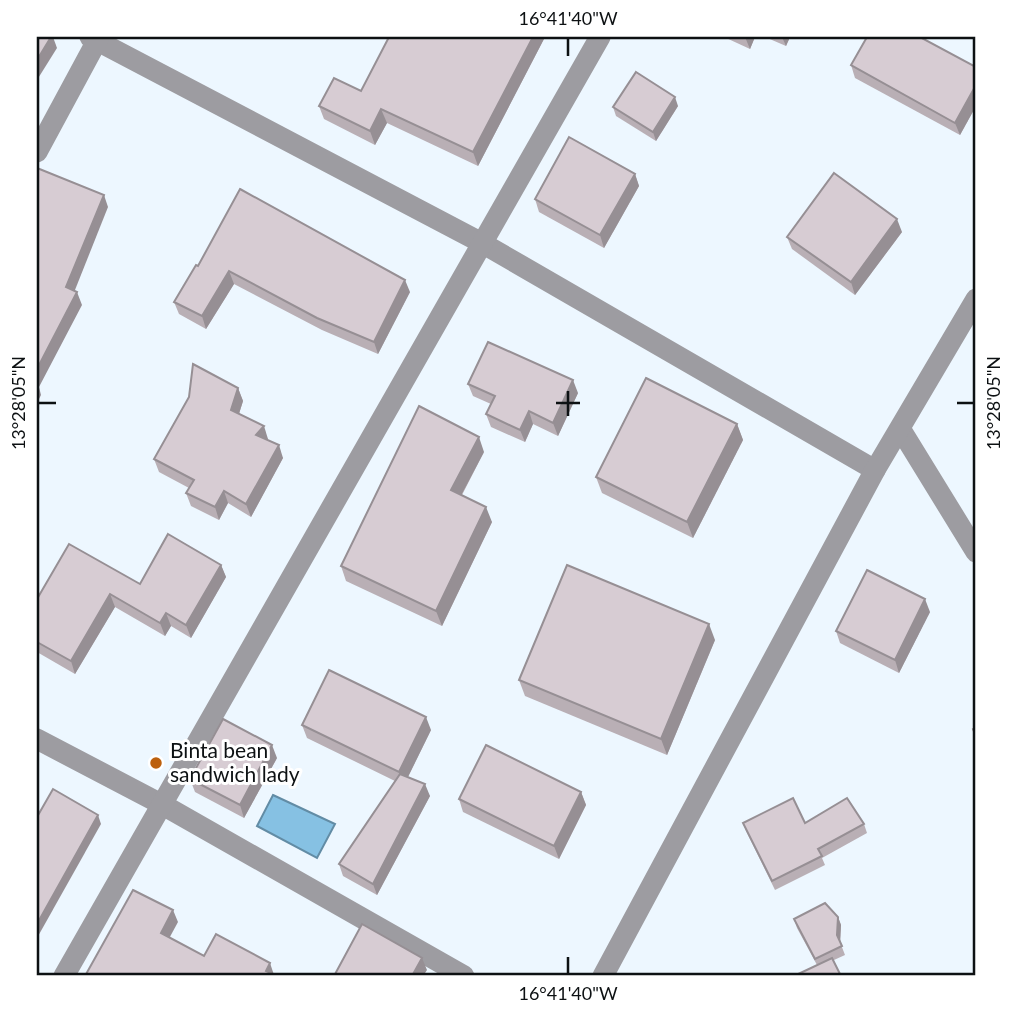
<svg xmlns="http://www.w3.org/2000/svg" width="1013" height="1013" viewBox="0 0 1013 1013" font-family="Lato,sans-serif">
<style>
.water{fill:#86c1e3;stroke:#628ca5;stroke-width:2}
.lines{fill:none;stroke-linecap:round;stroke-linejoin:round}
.minor{stroke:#9d9ca1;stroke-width:21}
.wall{fill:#b9afb5}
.shaded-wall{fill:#968f94}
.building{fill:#d7ccd3;stroke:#968f94;stroke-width:2}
.ticks{fill:none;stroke:#0d1113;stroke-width:2.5}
.poi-dot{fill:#bc600e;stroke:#fff;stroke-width:2.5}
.labels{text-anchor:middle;stroke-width:6;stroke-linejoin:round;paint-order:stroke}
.poi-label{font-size:21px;fill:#0d1113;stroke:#fff;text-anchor:start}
.neatline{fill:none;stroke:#0d1113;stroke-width:2.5}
.ticks-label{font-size:18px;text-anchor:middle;fill:#0d1113}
</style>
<rect width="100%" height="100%" fill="#edf7ff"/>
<!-- water -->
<path class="water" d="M273 795 335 824 317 858 257 826Z"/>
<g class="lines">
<!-- minor -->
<g class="minor">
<path d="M90 37 482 243 875 470"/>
<path d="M37 152 99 37"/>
<path d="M901 430 976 552"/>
<path d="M37 739 163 805 464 976"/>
<path d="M64 976 600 37"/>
<path d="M603 976 875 470 976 299"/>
</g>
</g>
<!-- wall -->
<g class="wall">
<path d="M385 37H545L478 166 387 123 375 145 324 119 319 106 361 91 388 39Z"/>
<path d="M724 37H755L750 49Z"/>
<path d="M765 37H790L786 46Z"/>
<path d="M851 65 976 67V106L960 135 855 78Z"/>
<path d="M678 106 656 141 616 116 613 107Z"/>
<path d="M635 174 639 186 604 248 539 212 535 199Z"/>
<path d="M902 232 855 295 792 249 787 237Z"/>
<path d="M198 266 410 292 378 354 322 330 234 284 206 329 179 314 174 302Z"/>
<path d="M468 384 578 393 558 436 533 424 525 442 491 427 486 414 491 404 473 396Z"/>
<path d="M238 388 243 401 239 414 268 439 267 440 283 458 251 517 228 503 219 520 191 506 186 493 189 488 159 472 154 459Z"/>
<path d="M737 424 743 440 693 538 602 493 596 477Z"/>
<path d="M484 452 462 495 492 522 442 626 346 581 341 566Z"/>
<path d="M221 565 226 577 191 638 171 626 165 636 115 607 75 674 37 652V599L140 584Z"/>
<path d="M930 612 899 673 840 643 836 631Z"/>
<path d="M715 640 667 755 525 696 519 680Z"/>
<path d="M302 725 431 730 408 777 430 796 377 895 343 876 339 864 395 781 307 738Z"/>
<path d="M277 758 244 818 195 792 190 779Z"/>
<path d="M581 792 586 805 559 859 463 812 459 799Z"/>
<path d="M743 823 864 824 867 833 822 858 825 865 775 890 746 831Z"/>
<path d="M838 917 841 925 840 942 845 955 834 960 817 965 797 928 794 919Z"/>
</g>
<!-- shaded-wall -->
<g class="shaded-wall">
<path d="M51 37H53L57 48 37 80V60Z"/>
<path d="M533 37H545L478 166 473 152Z"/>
<path d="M745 37H755L750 49Z"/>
<path d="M782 37H790L786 46Z"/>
<path d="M976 85V106L960 135 955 123Z"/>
<path d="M675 97 678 106 656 141 653 132Z"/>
<path d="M381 109 387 123 375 145 370 131Z"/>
<path d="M635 174 639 186 604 248 600 235Z"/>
<path d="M104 195 108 207 71 300 66 287Z"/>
<path d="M897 219 902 232 855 295 851 282Z"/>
<path d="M229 271 234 284 206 329 202 316Z"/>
<path d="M405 280 410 292 378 354 374 342Z"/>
<path d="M77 292 82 305 39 387 41 395 37 403V369Z"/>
<path d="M573 380 578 393 558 436 553 423Z"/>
<path d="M238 388 243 401 236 423 231 410Z"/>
<path d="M529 411 533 424 525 442 520 430Z"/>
<path d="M737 424 743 440 693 538 687 522Z"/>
<path d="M264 426 268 439 260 448 256 435Z"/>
<path d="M479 437 484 452 456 505 451 490Z"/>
<path d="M279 445 283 458 251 517 246 504Z"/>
<path d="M224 491 228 503 219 520 215 507Z"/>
<path d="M486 507 492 522 442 626 436 611Z"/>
<path d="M221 565 226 577 191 638 186 625Z"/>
<path d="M110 594 115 607 75 674 71 661Z"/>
<path d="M925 599 930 612 899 673 895 660Z"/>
<path d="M166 613 171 626 165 636 160 623Z"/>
<path d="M709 624 715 640 667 755 661 739Z"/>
<path d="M426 717 431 730 404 785 399 772Z"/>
<path d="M272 745 277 758 244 818 240 805Z"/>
<path d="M425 784 430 796 377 895 373 884Z"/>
<path d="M581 792 586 805 559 859 554 846Z"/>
<path d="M98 815 101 824 37 938V924Z"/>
<path d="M173 910 178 922 165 946 161 933Z"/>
<path d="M838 917 841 925 840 944 837 935Z"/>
<path d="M422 958 427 970 423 976H412Z"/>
<path d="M270 963 274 975 266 971Z"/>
</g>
<!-- building -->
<g class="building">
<path d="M37 37H51L37 60Z"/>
<path d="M389 37H533L473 152 381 109 370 131 319 106 334 78 361 91Z"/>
<path d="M867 37H920L976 67V85L955 123 851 65Z"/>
<path d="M636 72 675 97 653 132 613 107Z"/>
<path d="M569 137 635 174 600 235 535 199Z"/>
<path d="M37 168 104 195 66 287 77 292 37 369Z"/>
<path d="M834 173 897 219 851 282 787 237Z"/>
<path d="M240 189 405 280 374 342 317 318 229 271 202 316 174 302 196 265 198 266Z"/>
<path d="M488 342 573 380 553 423 529 411 520 430 486 414 495 396 468 384Z"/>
<path d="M193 364 238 388 231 410 264 426 256 435 279 445 246 504 224 491 215 507 186 493 194 480 154 459 189 397Z"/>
<path d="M646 378 737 424 687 522 596 477Z"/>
<path d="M419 406 479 437 451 490 486 507 436 611 341 566Z"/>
<path d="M168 534 221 565 186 625 166 613 160 623 110 594 71 661 37 642V599L69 544 140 584Z"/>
<path d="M567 565 709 624 661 739 519 680Z"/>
<path d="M867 570 925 599 895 660 836 631Z"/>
<path d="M329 670 426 717 399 772 302 725Z"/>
<path d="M223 719 272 745 240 805 190 779Z"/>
<path d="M976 727V736L973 729Z"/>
<path d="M486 745 581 792 554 846 459 799Z"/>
<path d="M400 774 425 784 373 884 339 864Z"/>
<path d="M53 789 98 815 37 924V817Z"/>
<path d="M793 798 805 823 847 798 864 824 818 849 822 856 772 881 743 823Z"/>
<path d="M133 890 173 910 161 933 204 956 216 934 270 963 266 971 278 976H85Z"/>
<path d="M825 903 838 917 837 935 842 946 815 959 794 919Z"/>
<path d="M362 924 422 958 412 976H334Z"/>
<path d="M832 958 841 976H794Z"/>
</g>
<!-- ticks -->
<path class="ticks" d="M568 38V56M568 391V416M38 403H56M556 403H580M957 403H974M568 957V974"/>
<!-- markers -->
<circle class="poi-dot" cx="156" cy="763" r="7"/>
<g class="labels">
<!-- poi labels -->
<g class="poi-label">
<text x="170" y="758">Binta bean<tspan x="170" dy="24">sandwich lady</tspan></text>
</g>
</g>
<!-- border -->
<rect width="1013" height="1013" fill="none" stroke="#ffffff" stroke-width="77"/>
<rect x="38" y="38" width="936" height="936" class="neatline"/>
<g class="ticks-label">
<text x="568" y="25">16°41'40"W</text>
<text transform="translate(19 403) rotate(-90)" y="6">13°28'05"N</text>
<text transform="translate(994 403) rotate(-90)" y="6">13°28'05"N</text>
<text x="568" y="1000">16°41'40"W</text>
</g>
</svg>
